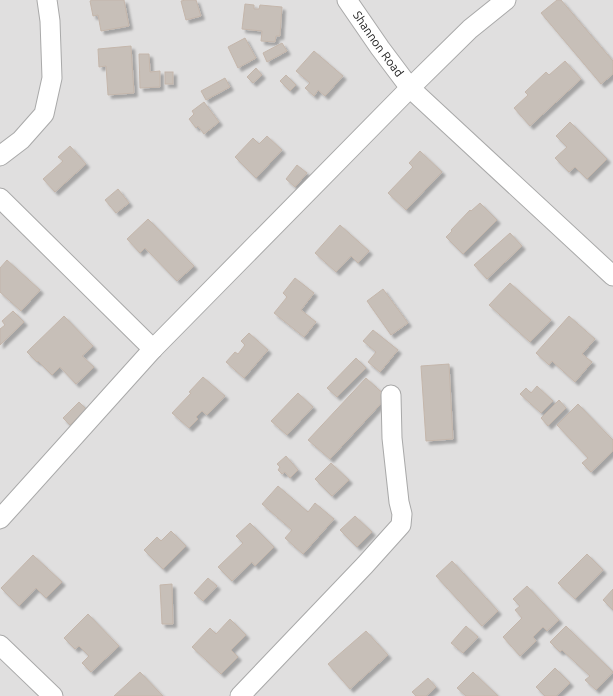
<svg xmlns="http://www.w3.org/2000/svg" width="613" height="696" viewBox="0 0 613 696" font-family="Ubuntu,sans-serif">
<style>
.residential{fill:#e0dfdf}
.building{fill:#c7bfb8;stroke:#c4b6ab;filter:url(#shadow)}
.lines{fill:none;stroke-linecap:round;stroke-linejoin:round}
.minor-casing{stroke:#a9a9a9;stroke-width:21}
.minor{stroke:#fff;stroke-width:19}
.labels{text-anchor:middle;stroke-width:3;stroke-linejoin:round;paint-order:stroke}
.street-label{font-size:12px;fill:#222;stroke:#fff}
</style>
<defs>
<filter id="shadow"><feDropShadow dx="3.5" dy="3.5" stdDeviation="1" flood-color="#0004"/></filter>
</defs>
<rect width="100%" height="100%" fill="#f2efe9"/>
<!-- residential -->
<rect class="residential" x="0" y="0" width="613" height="696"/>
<!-- building -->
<g class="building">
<path d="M92 0H124L129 26 101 31 98 15 93 16 90 1Z"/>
<path d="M186 0H196L201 16 186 20 181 1Z"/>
<path d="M557 0H561L613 61V74L601 84 541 13Z"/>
<path d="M245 4 254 5V9H259L260 5 282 7 280 36H276L275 42 261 41 262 31 242 29Z"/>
<path d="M245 38 256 58 238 68 228 47Z"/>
<path d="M282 43 287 51 267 62 263 53Z"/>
<path d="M131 46 134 93 108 95 106 66 99 67 98 49Z"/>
<path d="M314 51 343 76 325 96 318 90 314 96 305 88 310 83 296 71Z"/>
<path d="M139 54H149L150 72 160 71V87L140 88Z"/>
<path d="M565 61 581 79 530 126 514 108 528 95 525 92 546 72 549 75Z"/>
<path d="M256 68 262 75 253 83 247 77Z"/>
<rect x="165" y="72" width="8" height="12"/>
<path d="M286 75 296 85 290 91 280 81Z"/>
<path d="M225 78 230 87 206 100 201 91Z"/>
<path d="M204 102 219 122 204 134 198 126 196 128 189 119 194 114 192 111Z"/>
<path d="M570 122 607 159 587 179 575 167 569 172 555 158 567 147 556 136Z"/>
<path d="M267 136 282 150 256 178 235 157 253 138 259 144Z"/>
<path d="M70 146 86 164 55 192 43 179 63 161 58 157Z"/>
<path d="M420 151 442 172 406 210 388 193 413 167 409 163Z"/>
<path d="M297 165 307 173 295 187 286 179Z"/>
<path d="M118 189 129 203 116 213 105 200Z"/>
<path d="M480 203 497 220 463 254 446 237 452 231 451 230 470 210 471 211Z"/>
<path d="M148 219 194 266 177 281 145 248 140 253 127 239Z"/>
<path d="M340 225 369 251 358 263 351 256 336 272 315 253Z"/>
<path d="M510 233 522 246 487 279 474 265Z"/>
<path d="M7 260 40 290 21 311 0 292V268Z"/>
<path d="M295 278 314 293 301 310 316 322 304 337 274 313 287 297 283 293Z"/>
<path d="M510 283 551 320 530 342 489 305Z"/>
<path d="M383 289 408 323 391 335 367 301Z"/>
<path d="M13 311 24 322 0 345V329L5 325 2 321Z"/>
<path d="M64 316 93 346 82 356 94 367 76 384 60 367 52 375 38 361 37 362 27 352Z"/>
<path d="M569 316 595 339 582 354 592 362 575 382 552 361 549 365 536 353Z"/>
<path d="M373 330 398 350 380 372 368 362 376 352 363 341Z"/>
<path d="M249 333 268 350 244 378 226 362 235 352 238 354 245 345 241 341Z"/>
<path d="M356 358 366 368 337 397 327 388Z"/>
<path d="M449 364 453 439 426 441 421 366Z"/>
<path d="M203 377 225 396 207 415 202 411 196 417 198 419 189 428 172 413 191 393 189 392Z"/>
<path d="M366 378 387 397 330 459 308 440Z"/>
<path d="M537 386 553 401 541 413 520 394 526 388 531 393Z"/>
<path d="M298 393 313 407 287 435 271 421Z"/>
<path d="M559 400 566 408 548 426 541 418Z"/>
<path d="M79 402 86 409 70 425 63 418Z"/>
<path d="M578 404 613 440V451L591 472 582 463 588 458 557 425Z"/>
<path d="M286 456 298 470 290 478 285 472 282 474 278 470 280 467 277 464Z"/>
<path d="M331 463 349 480 332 496 315 479Z"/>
<path d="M278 486 308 512 315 503 334 519 303 554 285 538 292 530 262 504Z"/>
<path d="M355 516 372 532 357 547 340 530Z"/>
<path d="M250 523 274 547 255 566 252 562 232 581 218 567 243 543 236 536Z"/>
<path d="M171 531 186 546 163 569 144 550 157 537 161 541Z"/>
<path d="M587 554 603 570 575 599 558 583Z"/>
<path d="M33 555 62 582 46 598 36 588 19 606 1 588Z"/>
<path d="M452 561 498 611 482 626 436 576Z"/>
<path d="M208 578 217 586 203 601 194 593Z"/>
<path d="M172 584 173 624H162L160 585Z"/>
<path d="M527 586 559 620 547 631 543 627 533 637 536 641 520 656 503 637 522 618 515 610 520 606 513 599Z"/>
<path d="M613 589V610L603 600Z"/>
<path d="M88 614 119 646 91 672 82 663 89 656 79 646 75 649 64 638Z"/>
<path d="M230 619 246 635 231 650 238 657 221 674 192 647 210 628 216 634Z"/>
<path d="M466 626 478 637 463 653 451 643Z"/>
<path d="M566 626 613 672 596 690 585 680 590 676 562 650 560 652 550 642Z"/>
<path d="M366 631 388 655 350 689 328 664Z"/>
<path d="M555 668 570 683 556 696H545L536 687Z"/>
<path d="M140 672 163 696H114Z"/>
<path d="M473 672 498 696H466L457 688Z"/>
<path d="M428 678 436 687 426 696H416L412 692Z"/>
</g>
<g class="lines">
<defs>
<g id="minor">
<path id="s1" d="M347 0 380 48 410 88 613 276"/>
<path d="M0 156 21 140 44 114 52 78 50 21 47 0"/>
<path d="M0 198 153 349"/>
<path d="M0 519 153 349 410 88 470 29 506 0"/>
<path d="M0 645 53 696"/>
<path d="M240 696 365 565 401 525 402 514 399 502 392 438 391 395"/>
</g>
</defs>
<!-- minor casing -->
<use href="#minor" class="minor-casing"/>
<!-- minor -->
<use href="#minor" class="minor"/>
</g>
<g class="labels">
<!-- street labels -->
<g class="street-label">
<text dy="4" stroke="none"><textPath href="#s1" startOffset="54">Shannon Road</textPath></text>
</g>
</g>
</svg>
